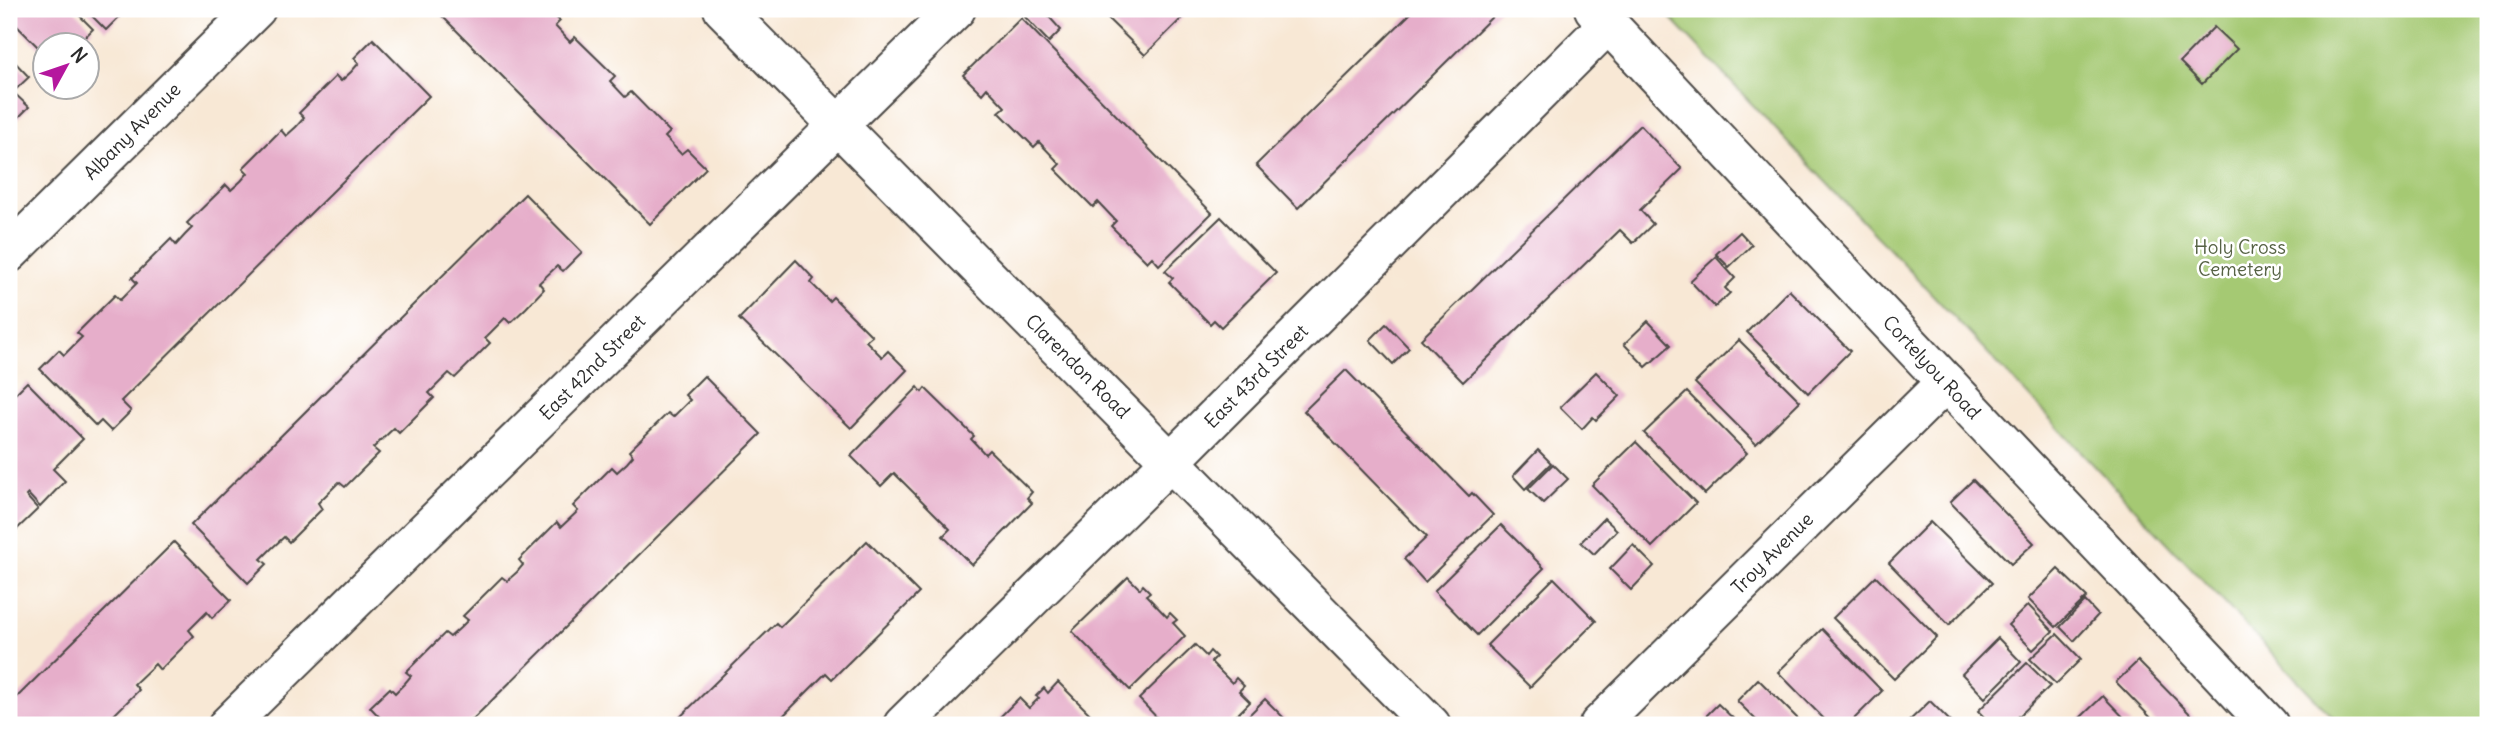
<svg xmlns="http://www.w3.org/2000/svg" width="2497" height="734" viewBox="0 0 2497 734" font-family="Delius,sans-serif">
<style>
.green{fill:#a5c973;stroke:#687a4f;stroke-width:2}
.building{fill:#e6aeca}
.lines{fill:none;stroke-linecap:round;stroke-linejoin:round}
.minor-casing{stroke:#4a4744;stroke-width:42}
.minor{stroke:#fff;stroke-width:38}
.labels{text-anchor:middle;stroke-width:5;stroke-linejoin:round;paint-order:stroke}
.street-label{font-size:19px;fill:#2b2b2b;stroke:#fff}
.park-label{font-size:19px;fill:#566244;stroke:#fff}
</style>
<rect width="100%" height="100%" fill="#fff"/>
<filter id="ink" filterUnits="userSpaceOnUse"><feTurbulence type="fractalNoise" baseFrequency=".0143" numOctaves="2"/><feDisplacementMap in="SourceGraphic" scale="14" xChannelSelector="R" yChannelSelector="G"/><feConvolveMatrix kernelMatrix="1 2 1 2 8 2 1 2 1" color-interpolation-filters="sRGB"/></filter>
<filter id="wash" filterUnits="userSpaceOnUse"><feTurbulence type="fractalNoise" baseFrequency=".00686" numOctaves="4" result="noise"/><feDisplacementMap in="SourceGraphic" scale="28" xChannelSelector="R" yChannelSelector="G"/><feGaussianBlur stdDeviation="1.57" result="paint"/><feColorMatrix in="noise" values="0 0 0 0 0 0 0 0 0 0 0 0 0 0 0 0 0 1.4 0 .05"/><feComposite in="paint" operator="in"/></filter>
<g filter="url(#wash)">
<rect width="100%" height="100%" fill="#f8e8d5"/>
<!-- green -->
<path class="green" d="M1662 9H2488V725H2340Z"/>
<g id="blocks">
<!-- building -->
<g class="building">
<path d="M9 9H73L93 29 76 46H46V55L9 18Z"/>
<path d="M85 9H127L106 30Z"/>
<path d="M435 9H547L560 21 555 26 570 42 575 37 615 76 610 81 625 97 631 92 670 132 665 137 681 154 687 149 706 168 650 224Z"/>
<path d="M1034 9H1042L1061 30 1049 42 1025 17Z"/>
<path d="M1098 9H1191L1145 55Z"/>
<path d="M1415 9H1500L1298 208 1256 165Z"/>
<path d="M1021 18 1212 213 1159 265 1152 257 1147 262 1111 226 1116 221 1098 202 1093 207 1055 169 1060 164 1039 142 1034 147 999 112 1005 107 987 88 982 94 963 75Z"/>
<path d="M2214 27 2237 49 2202 84 2180 62Z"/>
<path d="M373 39 429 96 121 401 131 411 111 431 101 421 96 426 40 369 59 350 64 355 82 337 77 333 115 295 120 300 137 283 132 278 171 239 176 245 185 235 192 228 187 223 226 185 231 190 241 181 248 173 243 168 281 130 286 136 296 127 304 118 299 113 336 76 341 81 351 72 359 63 354 58Z"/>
<path d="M9 56 29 77 13 92 29 107 9 127Z"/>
<path d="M1640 125 1682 169 1640 210 1653 224 1633 243 1620 230 1463 382 1421 339Z"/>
<path d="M525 194 582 252 563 271 557 266 539 283 544 289 526 308 510 323 505 318 485 338 490 343 455 378 449 373 429 393 434 398 399 433 394 428 373 448 379 453 345 487 339 482 318 503 322 509 289 542 284 537 271 549 261 559 267 564 248 583 191 525Z"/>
<path d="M1221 217 1276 273 1221 327 1214 320 1210 324 1169 282 1173 278 1165 271Z"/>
<path d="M1740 232 1752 245 1729 267 1716 254Z"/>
<path d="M1716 257 1735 278 1725 288 1730 293 1715 307 1690 281Z"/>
<path d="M796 260 814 279 811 283 829 301 833 297 872 336 866 341 882 357 888 351 907 370 851 428 739 319Z"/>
<path d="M1789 290 1850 351 1808 393 1747 332Z"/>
<path d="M1648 321 1671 345 1646 367 1624 344Z"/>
<path d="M1386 324 1409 348 1393 364 1370 340Z"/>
<path d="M1739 340 1800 401 1756 444 1695 383Z"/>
<path d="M1346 370 1469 496 1472 493 1493 515 1425 582 1404 559 1427 537 1304 411Z"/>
<path d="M1596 372 1620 396 1596 420 1593 417 1582 429 1560 407Z"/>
<path d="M704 376 761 434 467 725H387L370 707 390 688 395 693 405 683 411 676 406 672 445 633 450 637 460 628 468 620 463 616 502 577 507 581 517 572 523 565 519 560 557 522 561 527 578 511 573 506 612 467 617 472 627 463 633 456 629 451 668 413 673 417 690 400 685 395Z"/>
<path d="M27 382 83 439 53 469 65 481 40 507 28 494 26 496 38 509 13 533 11 531 9 533V411L13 406 9 400Z"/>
<path d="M918 387 922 392 925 388 974 436 971 439 985 454 989 450 1032 492 1027 498 1032 503 972 565 943 536 950 529 894 473 881 486 851 456Z"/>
<path d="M1687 392 1747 453 1705 494 1644 433Z"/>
<path d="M1636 442 1696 503 1652 547 1592 485Z"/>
<path d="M1538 450 1551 463 1525 489 1513 476Z"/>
<path d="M1553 464 1568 479 1543 503 1528 489Z"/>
<path d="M1973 480 2034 543 2011 564 1950 502Z"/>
<path d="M1604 518 1617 530 1594 554 1581 542Z"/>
<path d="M1930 522 1992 583 1949 625 1889 563Z"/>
<path d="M1501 525 1544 568 1477 635 1434 591Z"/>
<path d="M867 541 919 593 832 679 826 673 774 725H672L776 623 780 627Z"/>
<path d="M174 542 231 600 212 618 207 612 189 630 194 636 160 670 155 664 134 684 139 690 104 725 98 720 93 725H9V705Z"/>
<path d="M1633 545 1654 566 1631 590 1610 569Z"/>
<path d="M2058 569 2087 597 2056 627 2028 599Z"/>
<path d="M1876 576 1937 637 1894 679 1833 618Z"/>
<path d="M1128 577 1140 589 1143 585 1150 592 1146 595 1167 617 1170 613 1177 620 1173 623 1185 636 1130 690 1072 631Z"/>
<path d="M1554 578 1596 621 1530 687 1487 645Z"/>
<path d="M2085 601 2098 615 2074 641 2060 627Z"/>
<path d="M2028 605 2053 631 2033 650 2008 625Z"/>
<path d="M1822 629 1882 691 1848 725H1830L1778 672Z"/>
<path d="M2057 634 2081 659 2056 684 2030 659Z"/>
<path d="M1998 638 2021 662 1985 698 1962 674Z"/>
<path d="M1195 645 1206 656 1210 651 1216 657 1211 662 1232 683 1236 678 1244 686 1239 691 1250 702 1227 725H1164L1139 699Z"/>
<path d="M2138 661 2198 722 2195 725H2158L2116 682Z"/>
<path d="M2027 663 2050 686 2010 725H1992L1978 711Z"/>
<path d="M1758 679 1804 725H1761L1737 701Z"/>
<path d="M1058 682 1101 725H1005L998 719 1019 698 1029 708 1039 698 1036 696 1044 688 1048 693Z"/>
<path d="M2103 696 2131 725H2073L2081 717Z"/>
<path d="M1265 699 1286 720 1282 725H1239Z"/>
<path d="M1930 701 1954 725H1905Z"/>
<path d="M1718 704 1740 725H1715L1706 716Z"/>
</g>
</g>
</g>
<g filter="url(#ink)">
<use href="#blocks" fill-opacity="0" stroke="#4a4744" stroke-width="2"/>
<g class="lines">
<defs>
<g id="minor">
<path d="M723 9 1431 725"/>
<path d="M1594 9 2269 725"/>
<path d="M9 253 256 9"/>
<path d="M228 725 956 9"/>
<path d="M903 725 1171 461 1608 24"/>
<path d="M1599 725 1946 382"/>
</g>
</defs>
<!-- minor casing -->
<use href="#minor" class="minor-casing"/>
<!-- minor -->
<use href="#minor" class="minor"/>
</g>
</g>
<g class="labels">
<!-- street labels -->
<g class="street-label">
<text transform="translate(132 131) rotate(-45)" y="7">Albany Avenue</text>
<text transform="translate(1078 366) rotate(45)" y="7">Clarendon Road</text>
<text transform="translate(592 367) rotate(-45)" y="7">East 42nd Street</text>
<text transform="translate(1932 367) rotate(47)" y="7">Cortelyou Road</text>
<text transform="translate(1256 376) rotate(-45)" y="7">East 43rd Street</text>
<text transform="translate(1772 553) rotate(-45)" y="7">Troy Avenue</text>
</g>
<!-- park labels -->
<g class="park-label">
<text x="2240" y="254">Holy Cross<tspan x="2240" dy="22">Cemetery</tspan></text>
</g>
</g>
<!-- margin -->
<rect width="2497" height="734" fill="none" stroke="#fff" stroke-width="35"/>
<!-- north arrow -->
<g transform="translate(66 66) rotate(50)"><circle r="33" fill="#ffffff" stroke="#aaaaaa" stroke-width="2"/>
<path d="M0-5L12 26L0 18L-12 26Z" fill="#b5179e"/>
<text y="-10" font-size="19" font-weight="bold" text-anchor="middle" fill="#2b2b2b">N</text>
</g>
</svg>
